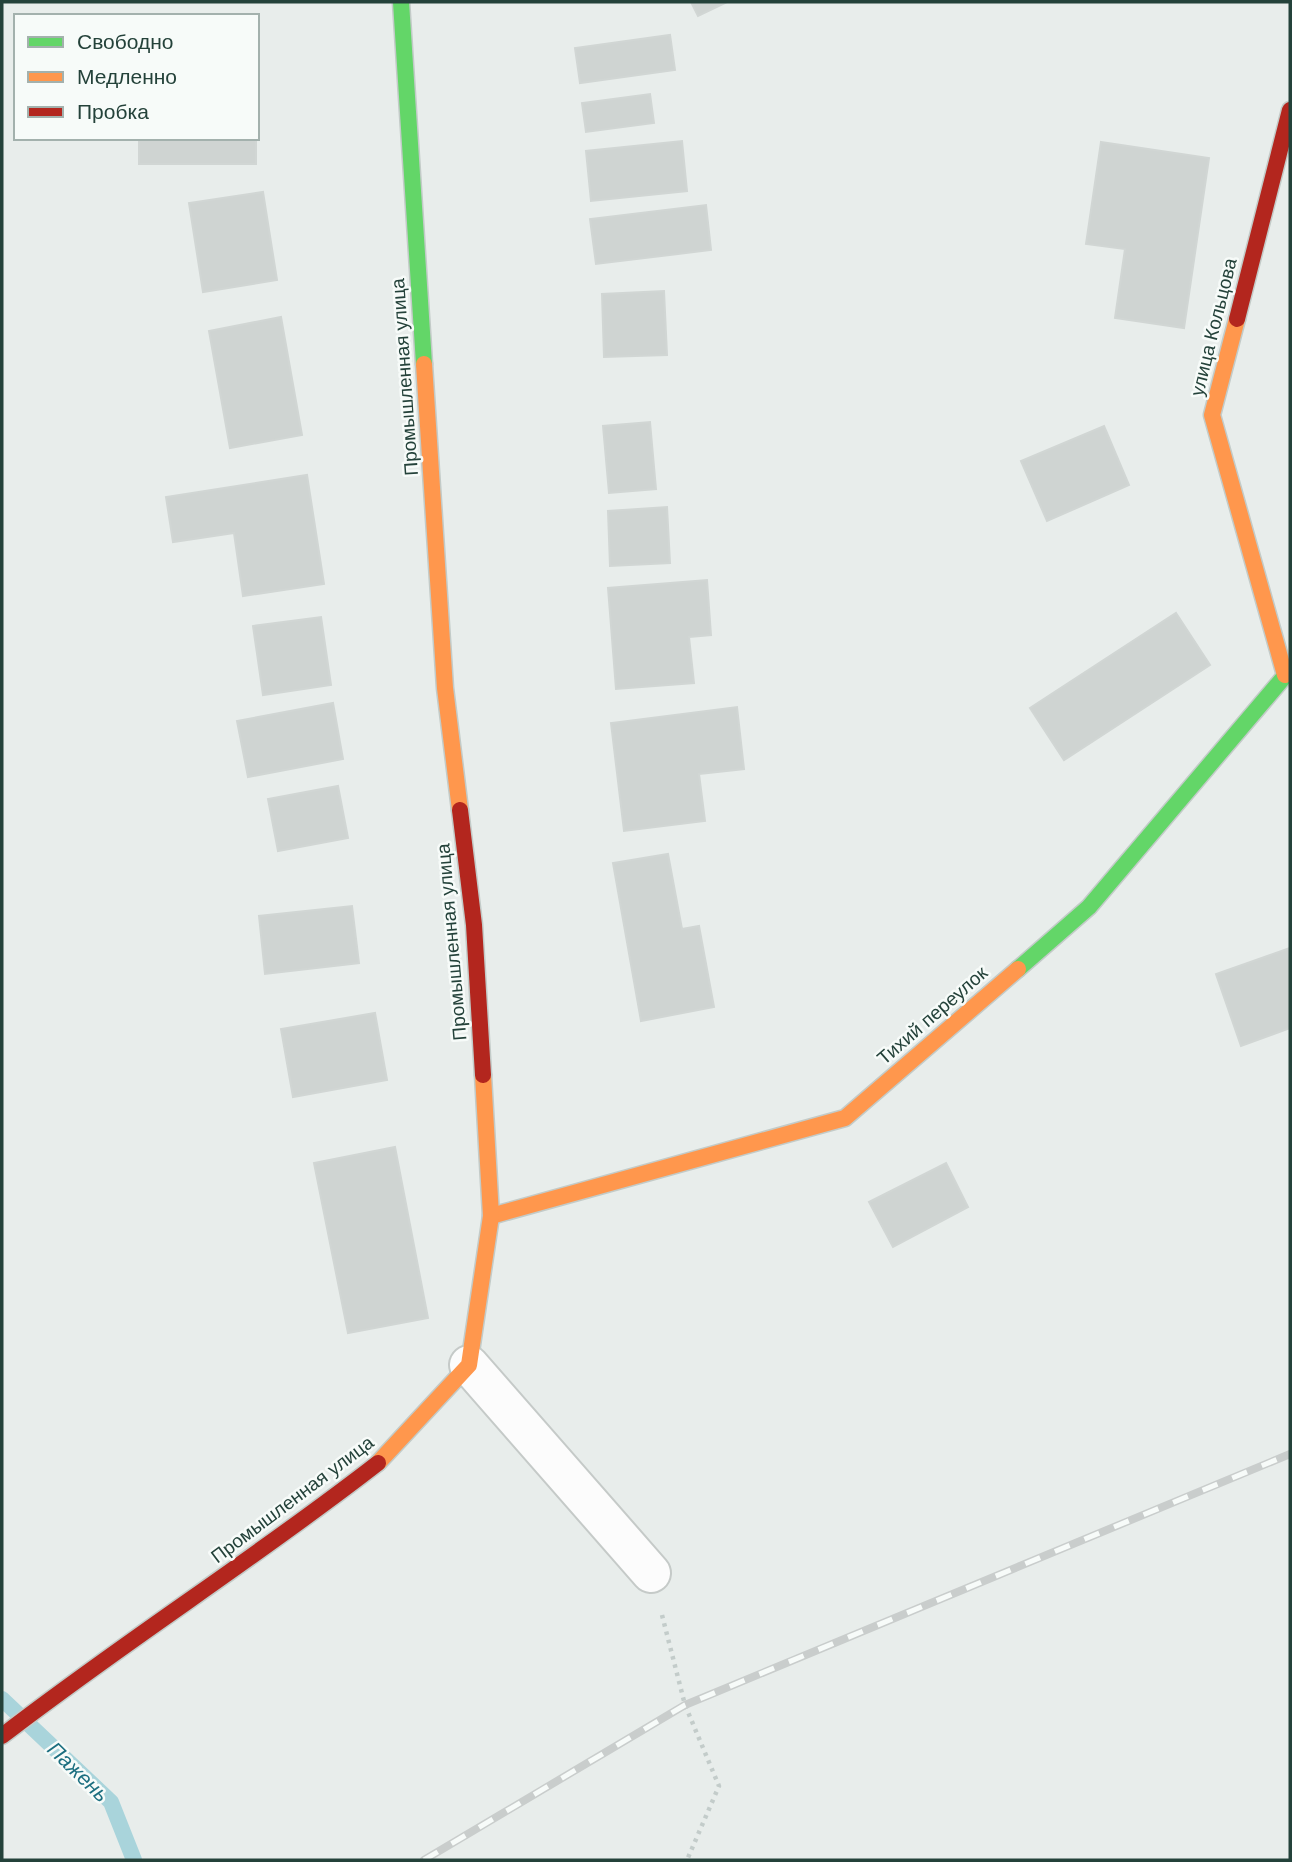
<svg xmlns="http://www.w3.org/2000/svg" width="1292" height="1862" viewBox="0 0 1292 1862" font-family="Arial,sans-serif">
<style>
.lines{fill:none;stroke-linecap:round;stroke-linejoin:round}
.stream{stroke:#a9d4db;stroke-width:16}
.building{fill:#cfd4d2;stroke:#d1d6d4;stroke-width:2}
.street-casing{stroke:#c5cac8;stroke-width:42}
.fast-casing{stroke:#c3cbc8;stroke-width:19}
.slow-casing{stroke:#c3cbc8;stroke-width:19}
.jam-casing{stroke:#c3cbc8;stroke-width:19}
.path{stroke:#c3ccca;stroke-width:4.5;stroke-dasharray:3.5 5;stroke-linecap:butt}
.street{stroke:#fcfcfc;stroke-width:38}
.fast{stroke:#63d668;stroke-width:16}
.slow{stroke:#ff974d;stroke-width:16}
.jam{stroke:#b3261e;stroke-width:16}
.rail-casing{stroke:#c9cdcc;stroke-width:8}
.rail{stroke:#f7fbf9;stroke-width:5;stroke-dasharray:16;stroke-linecap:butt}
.labels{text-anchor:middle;stroke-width:5;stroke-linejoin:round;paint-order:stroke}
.street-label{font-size:19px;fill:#24423a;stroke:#f7fbf9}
.water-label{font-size:21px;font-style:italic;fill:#1c6f80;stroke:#f7fbf9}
</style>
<rect width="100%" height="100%" fill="#e8edeb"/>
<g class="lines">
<!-- stream -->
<path class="stream" d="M2 1699 111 1802 134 1860"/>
</g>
<!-- building -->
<g class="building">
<path d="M691 2H727L698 16Z"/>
<path d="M670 35 675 70 580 83 575 48Z"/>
<path d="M650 94 654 123 586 132 582 103Z"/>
<rect x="139" y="138" width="117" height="26"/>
<path d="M682 141 687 191 591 201 586 151Z"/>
<path d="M1101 142 1209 158 1184 328 1115 318 1125 249 1086 244Z"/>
<path d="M263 192 277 280 203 292 189 203Z"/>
<path d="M706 205 711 250 596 264 590 219Z"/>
<path d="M664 291 667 355 604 357 602 294Z"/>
<path d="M281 317 302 435 230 448 209 331Z"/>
<path d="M650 422 656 489 609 493 603 426Z"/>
<path d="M1104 426 1129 485 1047 521 1021 461Z"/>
<path d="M307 475 324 584 243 596 234 533 173 542 166 497Z"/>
<path d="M667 507 670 563 610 566 608 511Z"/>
<path d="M707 580 711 635 689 637 694 683 616 689 608 588Z"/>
<path d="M1176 613 1210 665 1064 760 1030 708Z"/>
<path d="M321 617 331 685 263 695 253 626Z"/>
<path d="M333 703 343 759 248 777 237 721Z"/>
<path d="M737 707 744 769 699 774 705 821 624 831 611 723Z"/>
<path d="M338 786 348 838 278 851 268 799Z"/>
<path d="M668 854 682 929 699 926 714 1007 641 1021 613 863Z"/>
<path d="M352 906 359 963 265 974 259 916Z"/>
<path d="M1290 948V1028L1241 1046 1216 974Z"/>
<path d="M375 1013 387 1080 293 1097 281 1029Z"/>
<path d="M395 1147 428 1318 348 1333 314 1163Z"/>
<path d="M946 1163 968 1207 893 1247 869 1202Z"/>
</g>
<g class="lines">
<defs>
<path id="street" d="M469 1365 651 1573"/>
<g id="fast">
<path d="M401 2 424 364"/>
<path d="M1018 969 1089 907 1290 670"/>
</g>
<g id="slow">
<path d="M1237 319 1212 415 1285 675"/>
<path d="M424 364 445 688 460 810"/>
<path d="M491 1216 845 1118 1018 969"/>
<path d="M378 1463 469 1365 491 1216 483 1075"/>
</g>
<g id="jam">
<path d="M1237 319 1290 110"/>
<path d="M460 810 474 925 483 1075"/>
<path d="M2 1736C125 1641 256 1558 378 1463"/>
</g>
</defs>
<!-- street casing -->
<use href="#street" class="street-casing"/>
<!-- fast casing -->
<use href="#fast" class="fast-casing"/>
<!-- slow casing -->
<use href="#slow" class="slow-casing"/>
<!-- jam casing -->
<use href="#jam" class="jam-casing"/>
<!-- path -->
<path class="path" d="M662 1615 685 1705 719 1786 687 1860"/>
<!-- street -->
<use href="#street" class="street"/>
<!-- fast -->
<use href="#fast" class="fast"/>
<!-- slow -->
<use href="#slow" class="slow"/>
<!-- jam -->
<use href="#jam" class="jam"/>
<defs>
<path id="rail" d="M424 1860 685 1705 1290 1454"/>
</defs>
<!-- rail casing -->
<use href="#rail" class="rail-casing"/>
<!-- rail -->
<use href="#rail" class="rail"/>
</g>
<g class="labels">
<!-- street labels -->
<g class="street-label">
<text transform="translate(1213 327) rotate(-76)" y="7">улица Кольцова</text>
<text transform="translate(404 377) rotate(-94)" y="7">Промышленная улица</text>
<text transform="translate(451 942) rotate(-95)" y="7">Промышленная улица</text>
<text transform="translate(932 1015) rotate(-41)" y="7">Тихий переулок</text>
<text transform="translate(292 1499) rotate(-37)" y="7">Промышленная улица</text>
</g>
<!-- water labels -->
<g class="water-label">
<text transform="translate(78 1772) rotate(44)" y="7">Пажень</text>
</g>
</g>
<!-- border -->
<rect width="1292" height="1862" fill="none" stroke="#24423a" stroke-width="7"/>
<!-- legend -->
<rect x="14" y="14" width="245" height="126" fill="#f7fbf9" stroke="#a3b1ad" stroke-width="2"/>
<rect x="28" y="37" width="35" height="10" fill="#63d668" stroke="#a3b1ad" stroke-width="2"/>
<text x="77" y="49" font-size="21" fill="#24423a">Свободно</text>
<rect x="28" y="72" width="35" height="10" fill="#ff974d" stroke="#a3b1ad" stroke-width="2"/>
<text x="77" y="84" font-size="21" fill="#24423a">Медленно</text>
<rect x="28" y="107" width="35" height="10" fill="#b3261e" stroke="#a3b1ad" stroke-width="2"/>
<text x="77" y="119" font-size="21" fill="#24423a">Пробка</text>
</svg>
